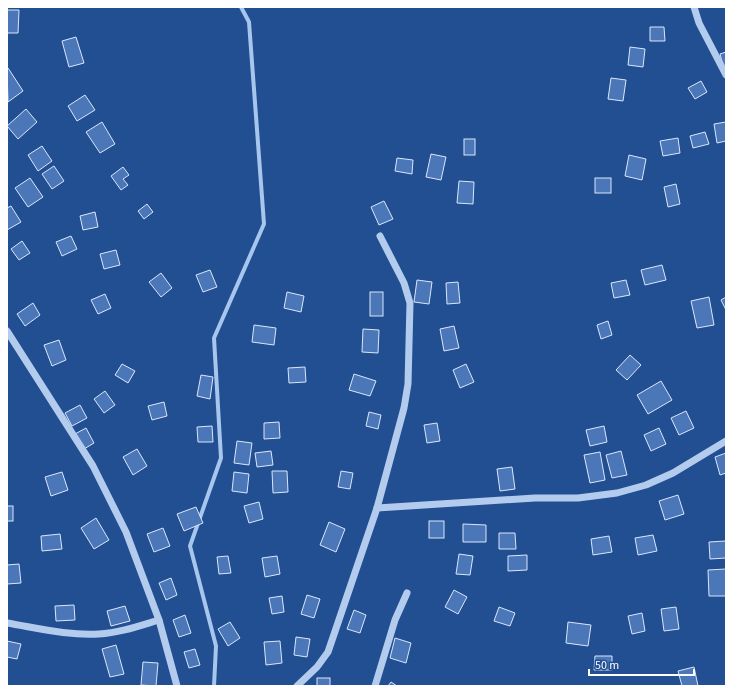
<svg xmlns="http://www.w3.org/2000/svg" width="733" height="693" viewBox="0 0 733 693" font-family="'Source Sans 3',sans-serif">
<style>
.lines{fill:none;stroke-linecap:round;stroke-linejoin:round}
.stream{stroke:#a7c6ee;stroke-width:4}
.building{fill:#4b77b9;stroke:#d9e7f9}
.minor{stroke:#b3cced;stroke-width:7}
</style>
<rect width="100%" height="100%" fill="#224f92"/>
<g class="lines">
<!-- stream -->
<path class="stream" d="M214 686 216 646 190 546 221 458 214 338 264 224 249 22 241 7"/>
</g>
<!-- building -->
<g class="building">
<path d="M7 10H19L18 33H7Z"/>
<path d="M650 27H664L665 41H650Z"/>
<path d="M76 37 84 63 69 67 62 41Z"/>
<path d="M630 47 645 49 643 67 628 65Z"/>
<path d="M726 52V68L724 69 720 54Z"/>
<path d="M8 68 23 91 8 102 7 69Z"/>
<path d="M611 78 626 80 623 101 608 99Z"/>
<path d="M701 81 707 92 695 99 688 88Z"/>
<path d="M85 95 95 110 77 121 68 106Z"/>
<path d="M26 109 37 122 18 139 7 126Z"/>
<path d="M102 122 115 144 100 153 86 132Z"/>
<path d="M726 122V141L717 143 714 124Z"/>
<path d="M705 132 709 144 693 148 690 136Z"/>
<path d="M678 138 680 153 663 156 660 141Z"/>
<rect x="464" y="139" width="11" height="16"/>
<path d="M42 146 52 161 38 171 28 155Z"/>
<path d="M431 154 446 157 441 180 426 177Z"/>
<path d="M629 155 646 159 642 180 625 176Z"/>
<path d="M397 158 413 160 412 174 395 171Z"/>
<path d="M54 166 64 181 52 189 42 174Z"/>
<path d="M123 167 129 175 123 179 128 185 121 190 111 176Z"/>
<path d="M30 178 43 197 28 207 15 188Z"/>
<rect x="595" y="178" width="16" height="15"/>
<path d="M459 181 474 182 473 204 457 203Z"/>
<path d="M676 184 680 204 668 207 664 187Z"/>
<path d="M384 201 393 219 379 225 371 207Z"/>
<path d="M147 204 153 212 144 219 138 211Z"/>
<path d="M11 206 21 222 7 230V208Z"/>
<path d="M95 212 98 227 83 230 80 216Z"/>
<path d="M71 236 77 249 62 256 56 242Z"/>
<path d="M22 241 30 253 19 260 11 249Z"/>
<path d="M116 250 120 265 104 269 100 254Z"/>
<path d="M662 265 666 280 645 285 641 270Z"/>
<path d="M210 270 217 287 203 292 196 275Z"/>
<path d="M161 273 172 288 161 297 149 282Z"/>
<path d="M417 280 432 282 429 304 414 302Z"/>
<path d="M626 280 630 295 614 298 611 283Z"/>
<path d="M458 282 460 303 447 304 446 283Z"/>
<path d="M287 292 304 296 301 312 284 308Z"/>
<rect x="370" y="292" width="13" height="24"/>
<path d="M105 294 111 308 98 314 91 300Z"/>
<path d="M709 297 714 325 697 328 691 301Z"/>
<path d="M726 297V310L721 300Z"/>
<path d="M33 303 40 315 25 326 17 314Z"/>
<path d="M608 321 612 335 601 339 597 325Z"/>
<path d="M254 325 276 328 274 345 252 342Z"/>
<path d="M454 326 459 348 444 351 440 329Z"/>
<path d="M363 329 379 330 378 353 362 352Z"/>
<path d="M59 340 66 360 52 366 44 345Z"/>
<path d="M630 355 641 365 627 380 616 370Z"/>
<path d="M122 364 135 371 128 383 115 375Z"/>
<path d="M466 364 474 382 460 388 453 370Z"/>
<path d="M305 367 306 382 289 383 288 368Z"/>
<path d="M354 374 376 381 370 396 349 390Z"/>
<path d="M201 375 213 377 210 399 197 396Z"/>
<path d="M661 381 672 400 648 414 637 395Z"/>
<path d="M105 391 115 405 104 413 94 399Z"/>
<path d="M164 402 167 416 152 420 148 406Z"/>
<path d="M80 405 87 418 72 426 65 413Z"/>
<path d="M686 411 694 428 679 435 671 418Z"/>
<path d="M369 412 381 415 378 429 366 426Z"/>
<path d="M279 422 280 438 264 439V423Z"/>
<path d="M437 423 440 441 427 443 424 425Z"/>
<path d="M212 426 213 442H198L197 427Z"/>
<path d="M604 426 607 442 590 446 586 430Z"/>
<path d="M86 428 94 443 84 449 75 434Z"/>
<path d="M659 428 666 444 651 451 644 435Z"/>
<path d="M237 441 252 443 249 465 234 463Z"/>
<path d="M137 449 147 466 133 475 123 457Z"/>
<path d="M271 451 273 465 257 467 255 453Z"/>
<path d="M621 451 627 475 612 478 606 455Z"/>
<path d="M600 452 605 480 590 483 584 455Z"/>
<path d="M726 453V473L720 475 715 457Z"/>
<path d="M512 467 515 489 500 491 497 469Z"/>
<path d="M272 471H287L288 492 273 493Z"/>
<path d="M341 471 353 473 350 489 338 487Z"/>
<path d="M62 472 68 490 51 496 45 477Z"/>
<path d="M234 472 249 474 247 493 232 491Z"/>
<path d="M678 495 684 514 665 520 659 501Z"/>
<path d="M259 502 263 519 249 523 244 506Z"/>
<rect x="7" y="506" width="6" height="15"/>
<path d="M196 507 203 523 184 531 177 514Z"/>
<path d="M96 518 109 540 94 549 81 528Z"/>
<rect x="429" y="521" width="15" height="17"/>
<path d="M329 522 345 529 336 552 320 545Z"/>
<path d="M463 524 486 525V542H463Z"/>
<path d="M163 528 170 546 154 552 147 534Z"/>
<path d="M499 533H515L516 549H499Z"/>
<path d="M60 534 62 549 42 551 41 536Z"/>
<path d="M653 535 657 551 638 555 635 538Z"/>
<path d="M609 536 612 552 593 555 591 539Z"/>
<path d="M726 541V558L710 559 709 542Z"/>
<path d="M459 554 473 556 470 575 456 574Z"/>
<path d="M527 555V570L508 571V556Z"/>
<path d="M228 556 231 573 219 574 217 557Z"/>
<path d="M277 556 280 574 265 577 262 558Z"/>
<path d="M19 564 21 583 7 584V565Z"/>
<path d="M726 569V596H709L708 570Z"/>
<path d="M171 578 177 595 166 600 159 583Z"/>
<path d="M454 590 467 597 458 614 445 607Z"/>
<path d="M307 595 320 599 314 618 301 614Z"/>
<path d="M282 596 284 612 272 614 269 598Z"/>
<path d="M74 605 75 620 56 621 55 606Z"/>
<path d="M125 606 130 621 111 626 107 611Z"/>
<path d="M499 607 515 613 510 626 494 621Z"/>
<path d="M676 607 679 629 664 631 661 609Z"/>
<path d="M354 610 366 615 360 633 347 629Z"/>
<path d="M642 613 645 631 632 634 628 616Z"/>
<path d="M185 615 191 633 179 637 173 620Z"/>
<path d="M230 622 240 638 228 646 218 629Z"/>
<path d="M568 622 591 625 588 646 566 643Z"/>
<path d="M296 637 310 639 307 657 294 655Z"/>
<path d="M395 638 411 643 406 663 390 658Z"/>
<path d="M7 641 21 644 17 659 7 657Z"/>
<path d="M280 641 282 663 266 665 264 642Z"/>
<path d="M116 645 124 674 110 677 102 649Z"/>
<path d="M195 649 200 665 189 668 184 652Z"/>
<path d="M595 656H612V670H594Z"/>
<path d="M143 662 158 663 156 686 141 685Z"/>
<path d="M694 667 698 686H682L678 671Z"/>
<rect x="317" y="678" width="13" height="8"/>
<path d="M391 682 397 686H388Z"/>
</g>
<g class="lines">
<!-- minor -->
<g class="minor">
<path d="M694 7 699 23 726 75"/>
<path d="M7 331 93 466 126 532 159 620 177 686"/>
<path d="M377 508 535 498H578L617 493 646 485 673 473 726 441"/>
<path d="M7 623C37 628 69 636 99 634 119 633 139 626 159 620"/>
<path d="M297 686 317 667 328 652 377 508 404 408 408 384 410 303 404 283 380 236"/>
<path d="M375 686 395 620 407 593"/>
</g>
</g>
<!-- border -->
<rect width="733" height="693" fill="none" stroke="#ffffff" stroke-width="16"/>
<!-- scale -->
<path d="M589 669v6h105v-6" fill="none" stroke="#ffffff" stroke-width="2"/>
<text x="595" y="669" font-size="12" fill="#ffffff" stroke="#224f92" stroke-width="3" paint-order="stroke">50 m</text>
</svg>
